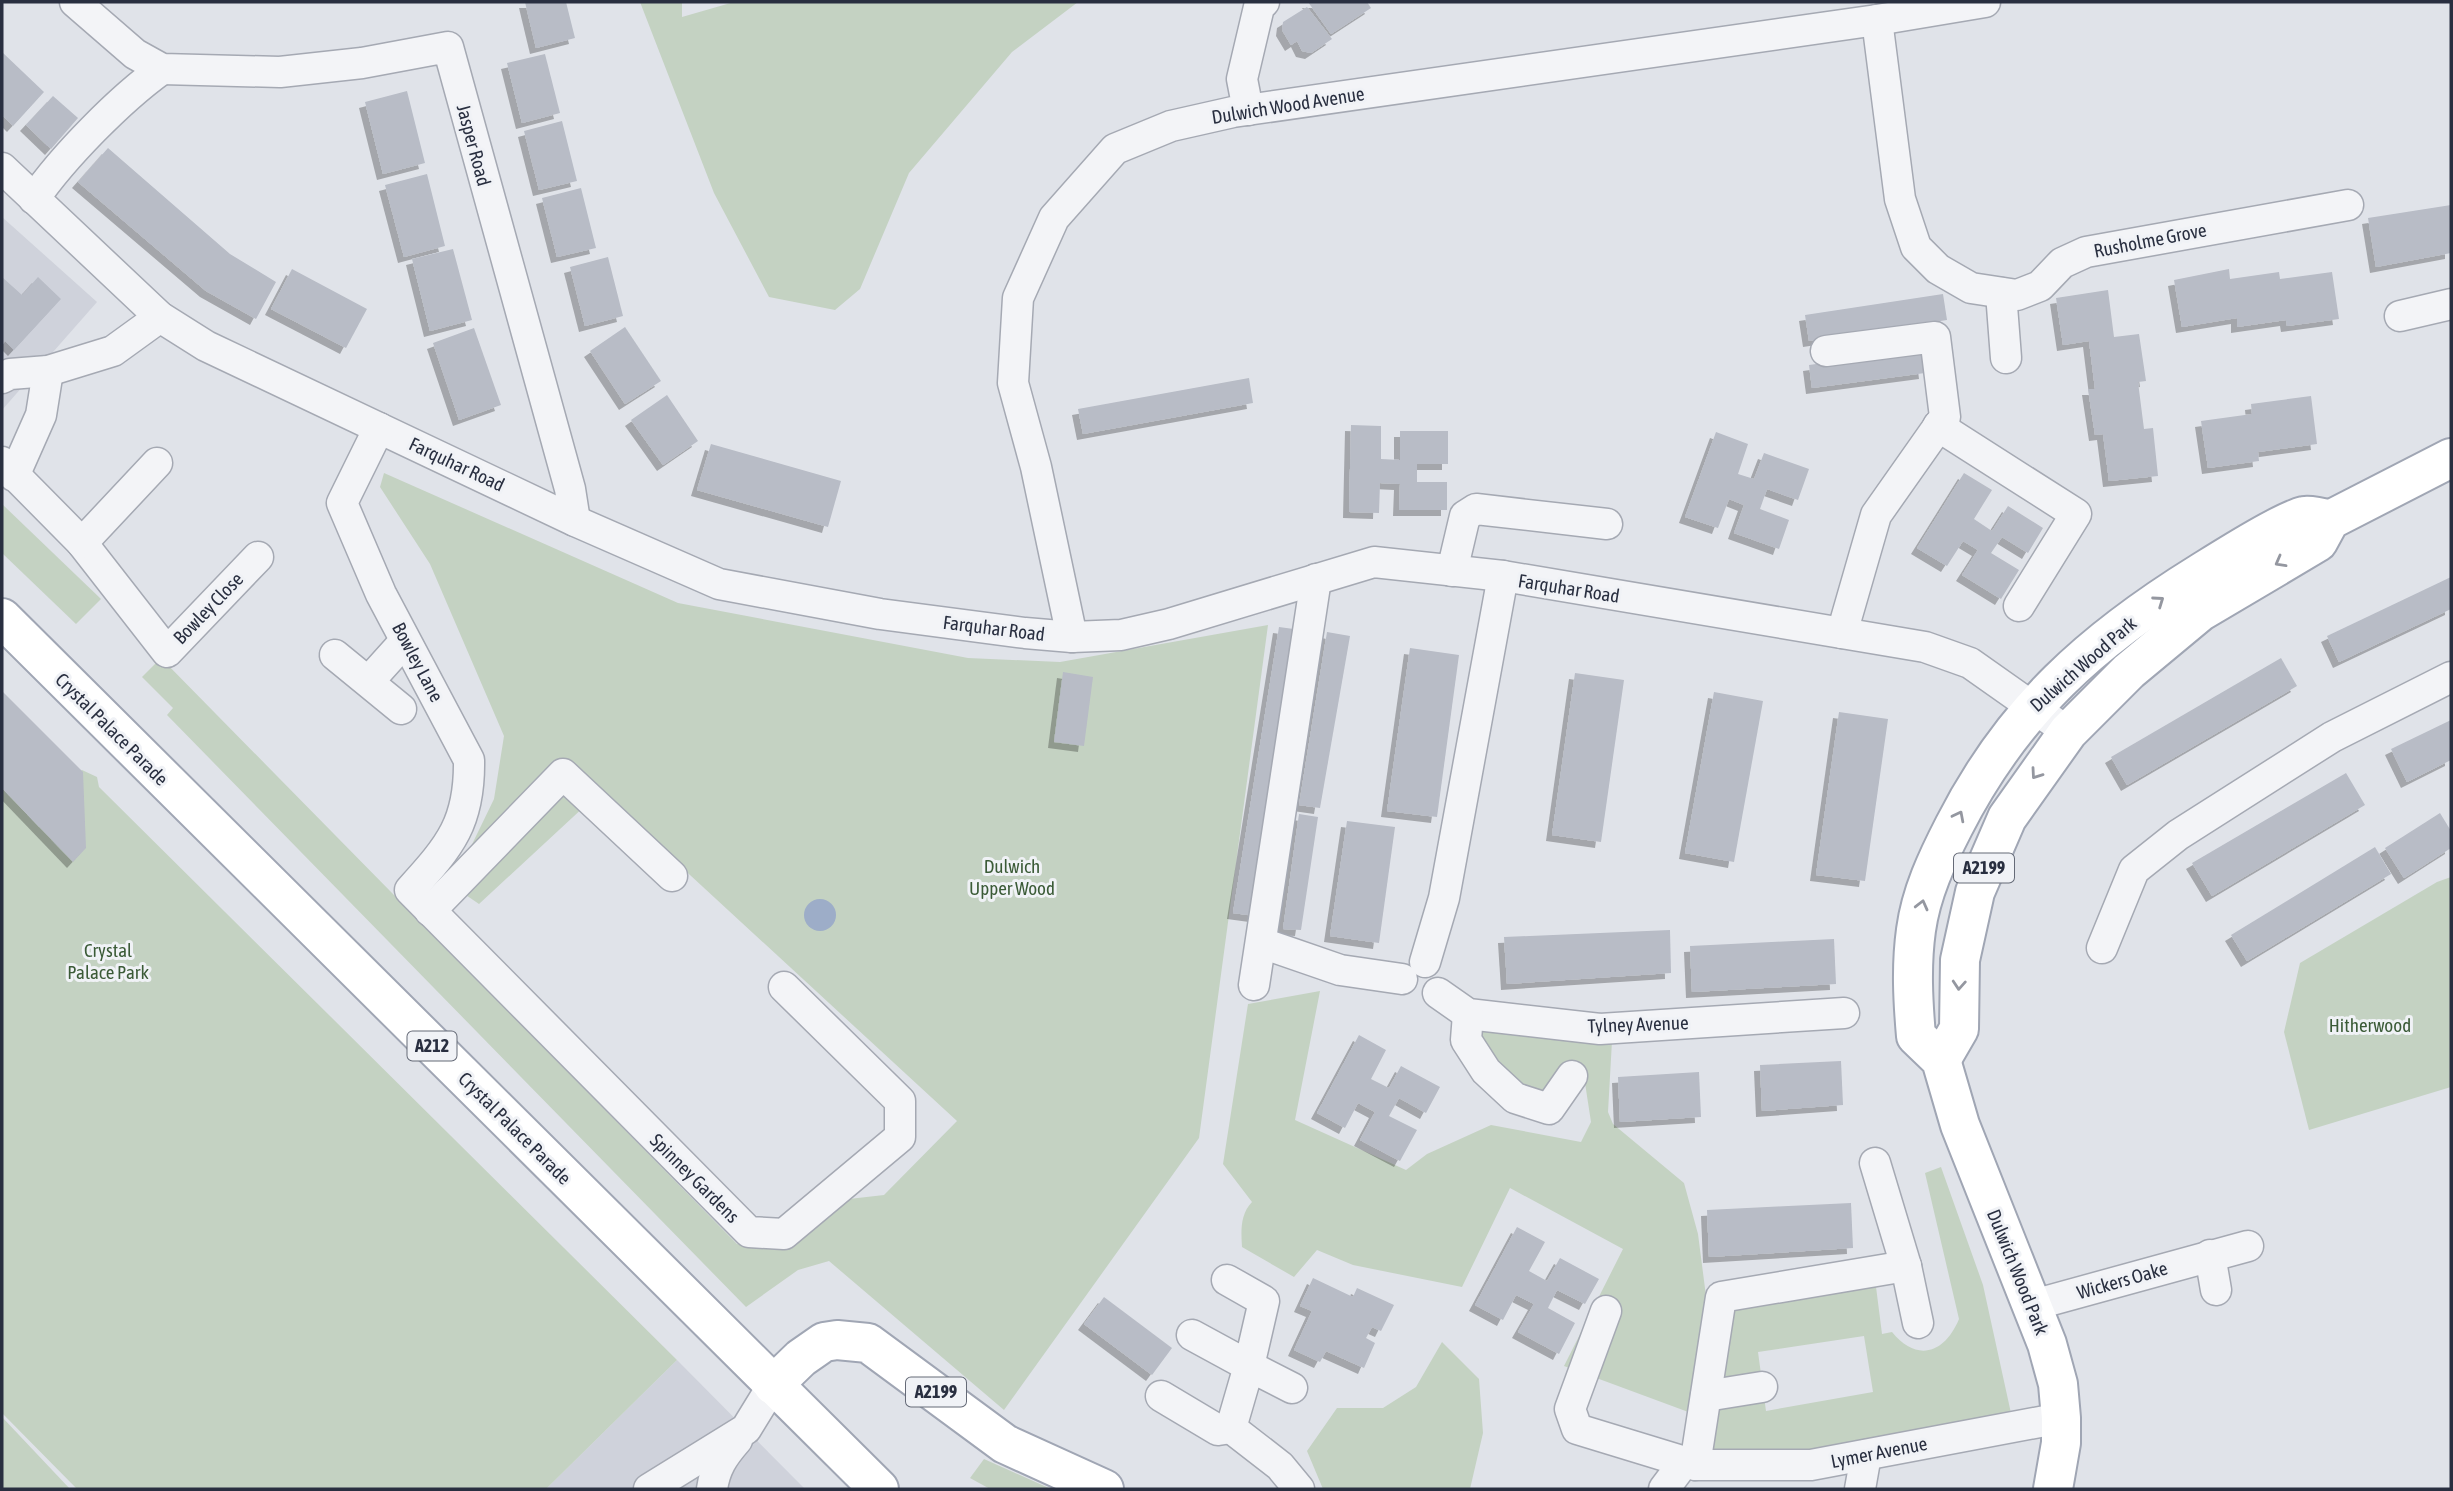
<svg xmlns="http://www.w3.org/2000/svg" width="2453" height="1491" viewBox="0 0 2453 1491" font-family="'Asap Condensed',sans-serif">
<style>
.built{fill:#cfd2db}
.green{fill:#c4d2c2;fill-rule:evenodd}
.water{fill:#9dadc8}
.building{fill:#b8bcc6;filter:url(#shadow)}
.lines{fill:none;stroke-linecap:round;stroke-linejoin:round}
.minor-casing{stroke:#a5a9b3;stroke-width:33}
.major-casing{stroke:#a0a6b4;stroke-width:42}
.minor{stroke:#f3f4f7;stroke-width:30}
.major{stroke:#fff;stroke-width:38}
.oneway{stroke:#9497a0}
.labels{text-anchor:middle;stroke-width:6;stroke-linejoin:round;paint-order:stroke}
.shield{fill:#f0f2f6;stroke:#656a77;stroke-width:2}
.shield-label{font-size:18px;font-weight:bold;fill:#292f40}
.street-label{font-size:19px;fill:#292f40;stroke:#f0f2f6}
.park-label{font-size:19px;fill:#3b5b37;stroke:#f0f2f6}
</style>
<defs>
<filter id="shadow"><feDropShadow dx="-6" dy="6" stdDeviation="0" flood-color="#0004"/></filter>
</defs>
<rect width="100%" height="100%" fill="#e0e3e9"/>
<!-- built -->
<g class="built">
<path d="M2 217 97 302 2 410Z"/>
<path d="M677 1360 805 1489H546Z"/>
</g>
<!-- green -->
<g class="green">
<path d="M640 2H682V17L734 2H1078L1012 52 909 173 860 289 835 310 769 297 714 193Z"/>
<path d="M384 473 678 603 968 658 1060 662 1268 625 1199 1138 1004 1410 829 1261 798 1270 746 1307 167 715 173 708 142 677 161 658 737 1244 791 1249 849 1199 884 1195 957 1121 600 792 479 904 460 891 463 863 494 799 504 736 430 564 380 487Z"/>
<path d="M2 504 101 599 76 624 2 553Z"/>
<path d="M82 770 97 777 99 787 677 1360 546 1489H77L2 1413V788L39 827 55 828 71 778Z"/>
<path d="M2451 877V1087L2309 1130 2284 1032 2300 963 2437 882Z"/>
<path d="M1320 991 1295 1120 1406 1170 1427 1154 1491 1125 1581 1142 1591 1122 1585 1083 1572 1076 1549 1109 1515 1098 1468 1014 1612 1041 1608 1112 1613 1124 1684 1183 1698 1234 1706 1296 1691 1413 1564 1366 1623 1249 1510 1188 1462 1287 1353 1265 1317 1250 1294 1277 1242 1247C1241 1232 1240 1214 1252 1202L1223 1164 1248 1004Z"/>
<path d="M1941 1167 1983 1285 2014 1427 1695 1465 1721 1297 1874 1271 1882 1334 1892 1332C1917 1363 1945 1353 1959 1319L1925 1173ZM1864 1336 1873 1392 1766 1411 1758 1352Z"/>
<path d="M1442 1342 1479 1379 1483 1433 1470 1489H1323L1307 1451 1337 1408H1383L1416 1387Z"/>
<path d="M2 1417 70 1489H2Z"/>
<path d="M984 1459 1051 1489H990L970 1478Z"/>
</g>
<!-- water -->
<circle class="water" cx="820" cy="915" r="16"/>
<!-- building -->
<g class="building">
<path d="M525 2H566L575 38 536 48Z"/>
<path d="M1308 2H1367L1371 8 1331 34Z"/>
<path d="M1307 7 1332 39 1311 53 1302 51 1297 41 1291 45 1282 30 1283 22Z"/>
<path d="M2 52 44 92 13 126 2 115Z"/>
<path d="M545 54 560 113 522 123 507 63Z"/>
<path d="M407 91 425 163 383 174 365 102Z"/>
<path d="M53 96 78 118 51 149 26 125Z"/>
<path d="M562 121 577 181 539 190 524 131Z"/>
<path d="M108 148 230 254 276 282 256 319 206 291 78 182Z"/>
<path d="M427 174 445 246 404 257 385 185Z"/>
<path d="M581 188 596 248 557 257 542 198Z"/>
<path d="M2451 205V253L2376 267 2368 218Z"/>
<path d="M453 249 472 320 430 331 412 259Z"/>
<path d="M608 257 623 316 585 326 570 267Z"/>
<path d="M292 269 367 309 346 348 271 309Z"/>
<path d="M2229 269 2230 279 2279 272 2280 279 2332 272 2339 319 2287 326 2286 320 2237 327V318L2182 327 2174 280Z"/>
<path d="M2 277 22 295 38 277 61 299 14 350 5 341 2 345Z"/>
<path d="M2108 290 2114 337 2139 334 2146 381 2138 382 2144 429 2153 428 2158 476 2109 481 2103 434 2095 435 2088 389H2095L2089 341 2063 345 2056 298Z"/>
<path d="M1943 294 1947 320 1809 341 1805 315Z"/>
<path d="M625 327 661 381 625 404 590 351Z"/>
<path d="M474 328 501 405 459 420 433 343Z"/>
<path d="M1922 349 1925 373 1812 388 1809 365Z"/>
<path d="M1249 378 1253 403 1083 434 1078 409Z"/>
<path d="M667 395 698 441 663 465 631 420Z"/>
<path d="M2311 396 2317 444 2258 452 2259 461 2208 468 2201 421 2252 414 2251 404Z"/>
<path d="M1351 425 1381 426V459L1400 460V431H1448V464H1417V482H1447V510H1399L1400 484 1380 483 1379 513 1349 512Z"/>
<path d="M1716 432 1748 444 1738 474 1754 479 1764 453 1809 469 1798 500 1767 489 1760 509 1789 520 1779 549 1734 533 1744 505 1729 499 1718 528 1685 517Z"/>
<path d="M711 444 841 481 828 527 697 490Z"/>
<path d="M1964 473 1992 490 1974 519 1992 531 2008 506 2043 528 2028 553 2002 537 1991 553 2019 570 2001 599 1962 575 1978 550 1963 541 1947 566 1917 548Z"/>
<path d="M2451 577V609L2339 662 2327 636Z"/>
<path d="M1279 627 1301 630 1255 916 1233 913Z"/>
<path d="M1327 632 1350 636 1320 808 1299 805Z"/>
<path d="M1410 648 1459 655 1437 817 1387 811Z"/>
<path d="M2281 658 2297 686 2127 785 2111 757Z"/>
<path d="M1063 672 1093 677 1084 746 1054 742Z"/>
<path d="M1575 673 1624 680 1601 842 1552 835Z"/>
<path d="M2 691 83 772 86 848 73 862 2 788Z"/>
<path d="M1714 692 1763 701 1734 862 1685 853Z"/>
<path d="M1839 712 1888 719 1865 881 1816 875Z"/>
<path d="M2451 720V760L2407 782 2391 749Z"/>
<path d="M2346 773 2365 805 2212 896 2192 863Z"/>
<path d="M2440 813 2451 831V848L2404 878 2385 848Z"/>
<path d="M1299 814 1318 817 1301 930 1283 929Z"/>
<path d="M1347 821 1395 827 1379 943 1330 936Z"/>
<path d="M2375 847 2391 874 2247 961 2231 935Z"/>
<path d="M1670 930 1671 973 1507 984 1504 937Z"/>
<path d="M1834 939 1836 984 1692 992 1690 946Z"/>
<path d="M1359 1035 1386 1050 1371 1079 1389 1088 1401 1066 1440 1087 1426 1113 1399 1098 1389 1116 1417 1130 1400 1161 1360 1140 1375 1112 1358 1103 1345 1128 1317 1113Z"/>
<path d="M1841 1061 1843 1105 1762 1111 1760 1065Z"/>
<path d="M1699 1072 1701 1117 1620 1122 1618 1077Z"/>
<path d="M1851 1203 1853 1248 1709 1257 1707 1210Z"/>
<path d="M1517 1227 1545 1242 1529 1271 1547 1281 1560 1258 1599 1279 1585 1304 1557 1290 1548 1308 1575 1323 1559 1354 1518 1332 1534 1304 1516 1295 1503 1320 1475 1305Z"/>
<path d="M1313 1278 1353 1297 1357 1288 1394 1305 1381 1331 1372 1327 1366 1338 1375 1343 1364 1368 1326 1351 1320 1362 1294 1350 1312 1311 1300 1306Z"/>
<path d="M1104 1297 1172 1348 1152 1375 1084 1324Z"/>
</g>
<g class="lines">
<defs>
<g id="minor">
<path d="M75 2 135 54 162 69 280 72 362 63 448 47 570 489 575 521"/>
<path d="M1877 20 1900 199 1916 247 1938 269 1971 288 2017 295 2040 286 2062 263 2086 252 2348 205"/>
<path d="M1248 110 1242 79 1259 7 1264 2"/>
<path d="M2 168 160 317 206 346 575 521 719 584 880 614 1025 633 1072 637 1121 635 1169 624 1374 562 1503 576 1925 647 1970 663 2068 732"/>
<path d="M34 199C63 157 120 99 162 69"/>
<path d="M2001 293 2006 358"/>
<path d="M2400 316 2451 304"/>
<path d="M1826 351 1935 337 1945 417 1876 515 1842 633"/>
<path d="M2 378 10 374 48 371 113 351 160 317"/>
<path d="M1938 426 2076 514 2019 606"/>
<path d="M379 428 342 503 381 594 469 760C470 822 451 845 410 890L749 1232 784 1234 900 1137V1101L784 987"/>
<path d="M2 462 82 543 167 652 258 557"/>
<path d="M14 476 41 415 48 371"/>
<path d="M82 543 157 463"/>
<path d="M1452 571 1465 516 1476 509 1607 524"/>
<path d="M1072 637 1036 467 1013 383 1018 298 1054 218 1115 149 1171 126 1233 112 1877 20 1985 2"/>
<path d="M335 655 401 709"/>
<path d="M369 681 405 641"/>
<path d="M430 911 563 774 672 876"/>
<path d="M1262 943 1340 970 1402 979"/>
<path d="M2102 948 2134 870 2178 835 2332 737 2451 677"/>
<path d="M1425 962 1444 898 1503 576"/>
<path d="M1254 985 1316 579"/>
<path d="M1438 993 1468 1014 1600 1029 1844 1013"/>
<path d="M1468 1014 1466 1040 1486 1071 1515 1098 1549 1109 1572 1076"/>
<path d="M1875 1163 1906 1266 1918 1323"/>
<path d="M2210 1255 2216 1290"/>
<path d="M2033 1305 2248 1246"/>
<path d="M1606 1311 1570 1409 1577 1429 1695 1465H1811L2061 1418"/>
<path d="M1192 1335 1249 1366 1264 1301 1227 1280"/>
<path d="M1292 1388 1249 1366 1231 1428 1280 1466 1299 1489"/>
<path d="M1161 1396 1218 1430 1231 1428"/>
<path d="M1706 1396 1762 1387"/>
<path d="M1695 1465 1721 1297 1906 1266"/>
<path d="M649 1489 746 1429 773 1385"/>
<path d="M712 1489C715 1468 723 1456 737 1440"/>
<path d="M1664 1489 1685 1461"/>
<path d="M1860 1489 1866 1455"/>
</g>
<g id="major">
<path d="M2 618 879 1489"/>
<path d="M1941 1060 1959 1029 1960 960 1975 892 2007 818 2068 732 2129 671 2200 612 2318 542 2330 520 2451 458"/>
<path d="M773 1385 801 1358 824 1342 837 1340 868 1343 1005 1444 1104 1489"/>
<path d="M2053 1489 2061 1443V1418L2058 1384 2047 1344 1960 1125 1941 1060 1916 1036C1913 1001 1911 966 1916 930 1921 893 1937 859 1954 826 2013 710 2092 640 2202 572 2223 559 2283 521 2304 516 2311 515 2323 518 2330 520"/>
</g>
</defs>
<!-- minor casing -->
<use href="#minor" class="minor-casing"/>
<!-- major casing -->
<use href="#major" class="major-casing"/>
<!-- minor -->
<use href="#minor" class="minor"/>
<!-- major -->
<use href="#major" class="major"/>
</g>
<!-- one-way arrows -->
<defs><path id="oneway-chevron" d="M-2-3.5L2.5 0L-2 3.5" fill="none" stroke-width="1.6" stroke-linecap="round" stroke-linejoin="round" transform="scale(1.75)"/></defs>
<g class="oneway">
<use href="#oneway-chevron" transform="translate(2280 562) rotate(151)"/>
<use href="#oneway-chevron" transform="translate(2159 601) rotate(-35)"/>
<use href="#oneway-chevron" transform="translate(2036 774) rotate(125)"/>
<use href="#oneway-chevron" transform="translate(1959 816) rotate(-63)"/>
<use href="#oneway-chevron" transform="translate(1922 905) rotate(-76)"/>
<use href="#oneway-chevron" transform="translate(1959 985) rotate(94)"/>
</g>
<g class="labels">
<!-- shield labels -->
<g class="shield">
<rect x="1954" y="853.5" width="60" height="29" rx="5"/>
<rect x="407.5" y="1031.5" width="49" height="29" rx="5"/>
<rect x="906" y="1377.5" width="60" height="29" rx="5"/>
</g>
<g class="shield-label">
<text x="1984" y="874">A2199</text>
<text x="432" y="1052">A212</text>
<text x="936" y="1398">A2199</text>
</g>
<!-- street labels -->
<g class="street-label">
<text transform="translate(1288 105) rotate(-9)" y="7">Dulwich Wood Avenue</text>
<text transform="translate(474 145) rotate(75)" y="7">Jasper Road</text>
<text transform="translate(2150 240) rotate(-11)" y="7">Rusholme Grove</text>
<text transform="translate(457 464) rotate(25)" y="7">Farquhar Road</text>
<text transform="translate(1569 588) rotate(9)" y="7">Farquhar Road</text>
<text transform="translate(208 608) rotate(-46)" y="7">Bowley Close</text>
<text transform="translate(994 628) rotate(7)" y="7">Farquhar Road</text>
<text transform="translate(418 662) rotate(62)" y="7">Bowley Lane</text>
<text transform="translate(2083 664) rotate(-41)" y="7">Dulwich Wood Park</text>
<text transform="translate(112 729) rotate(45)" y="7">Crystal Palace Parade</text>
<text transform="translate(1638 1024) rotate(-2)" y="7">Tylney Avenue</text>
<text transform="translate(515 1128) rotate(45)" y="7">Crystal Palace Parade</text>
<text transform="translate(695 1178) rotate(45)" y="7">Spinney Gardens</text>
<text transform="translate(2018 1272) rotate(68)" y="7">Dulwich Wood Park</text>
<text transform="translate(2122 1280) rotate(-16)" y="7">Wickers Oake</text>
<text transform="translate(1879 1452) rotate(-11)" y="7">Lymer Avenue</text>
</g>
<!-- park labels -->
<g class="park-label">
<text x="1012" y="873">Dulwich<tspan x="1012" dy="22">Upper Wood</tspan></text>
<text x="108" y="957">Crystal<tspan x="108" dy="22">Palace Park</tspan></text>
<text x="2370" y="1032">Hitherwood</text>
</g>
</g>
<!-- border -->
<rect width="2453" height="1491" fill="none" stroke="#292f40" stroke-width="7"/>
</svg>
